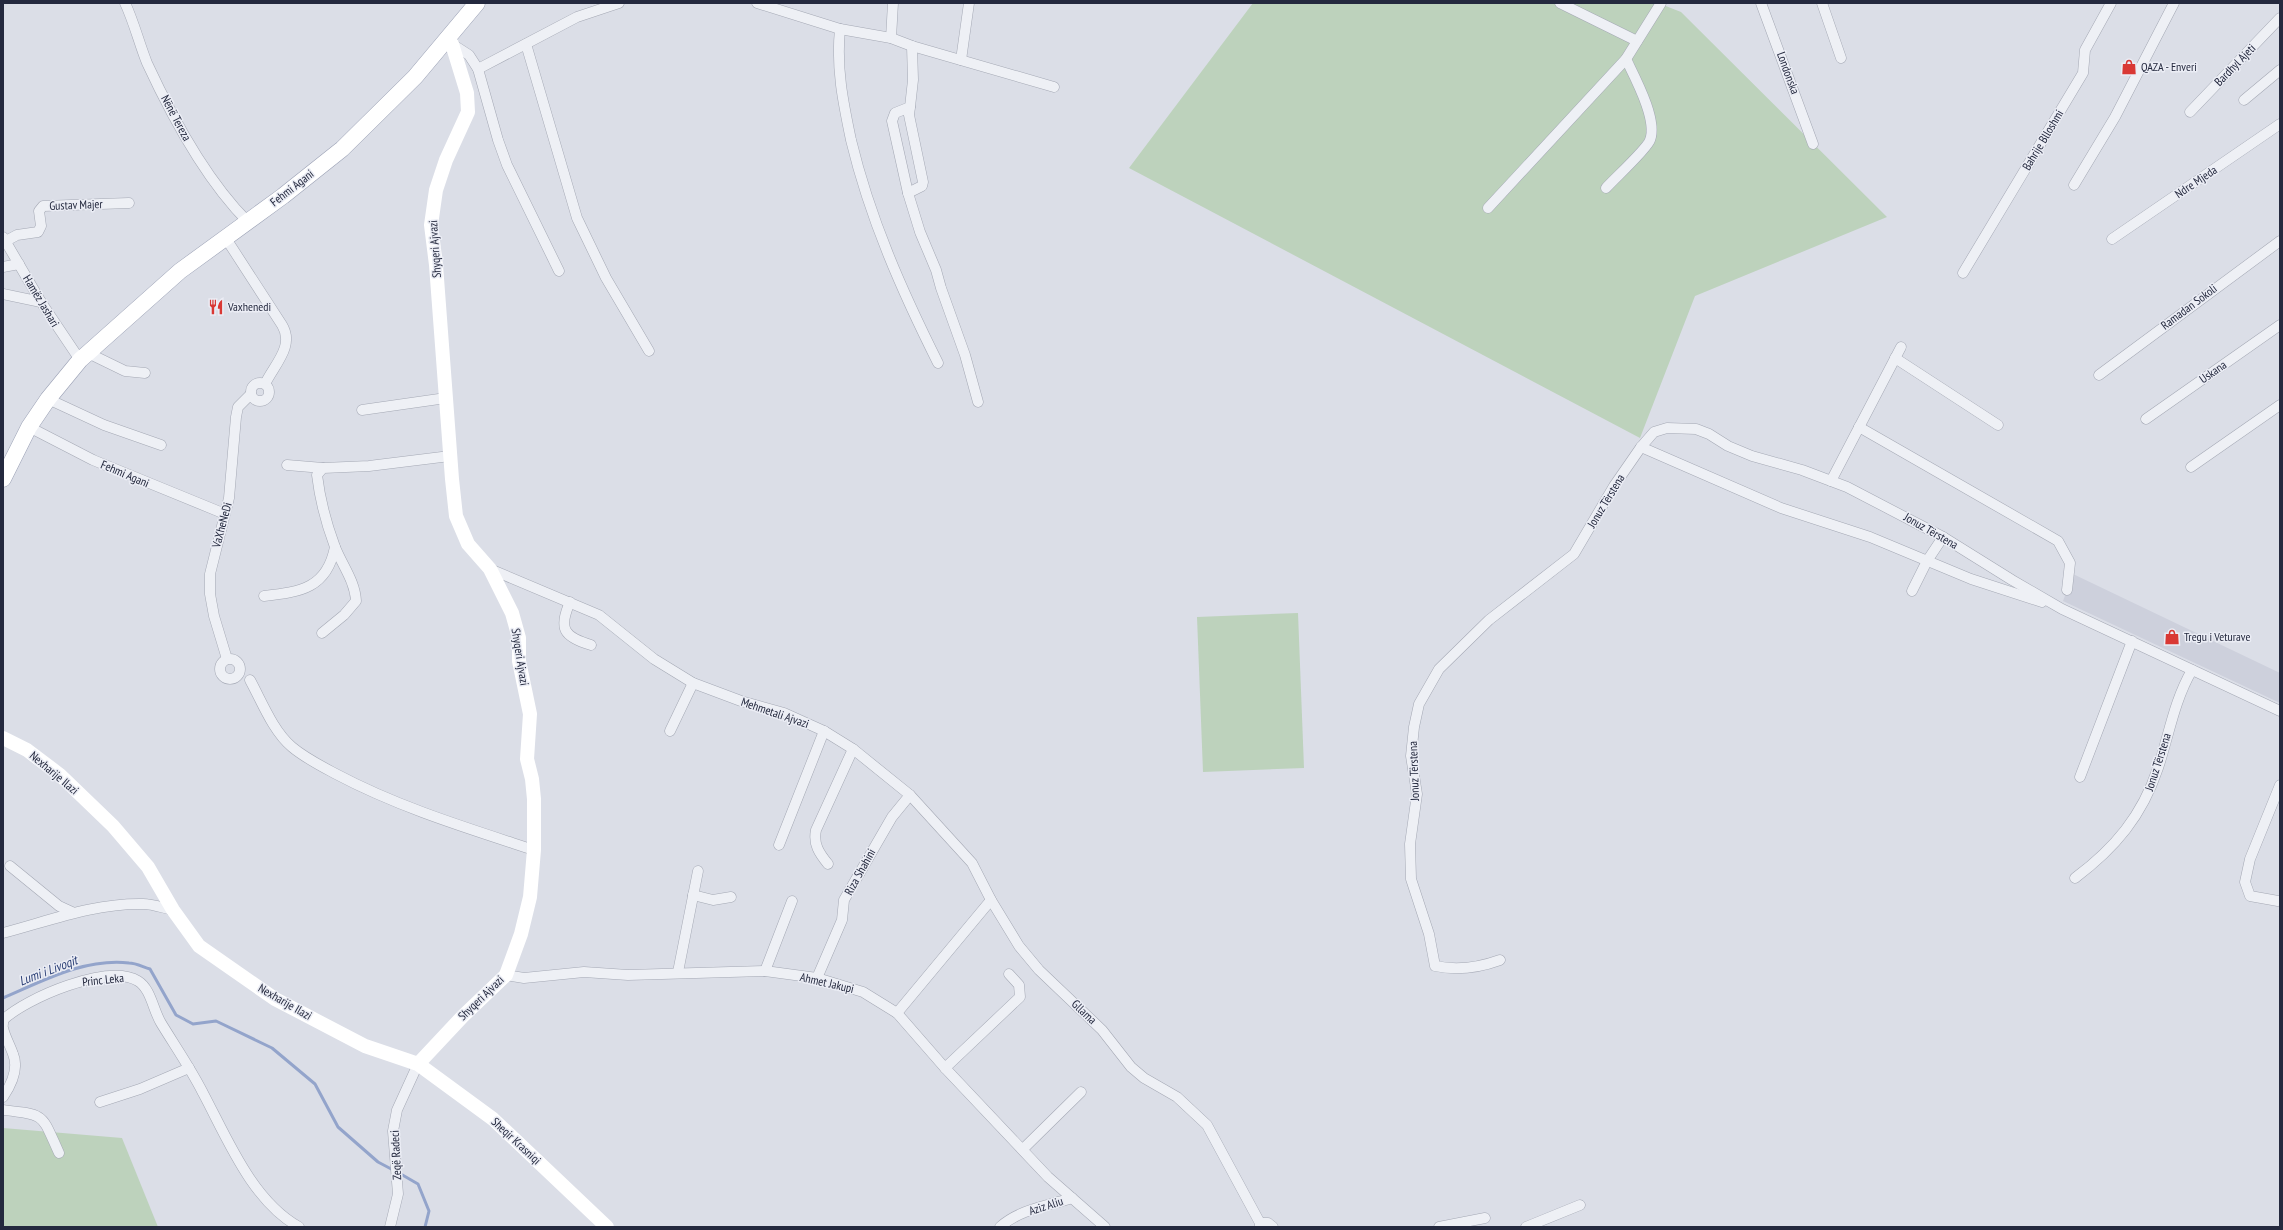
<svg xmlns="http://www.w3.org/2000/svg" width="2283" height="1230" viewBox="0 0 2283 1230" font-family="'PT Sans Narrow',sans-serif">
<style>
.built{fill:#cdd0dc}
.green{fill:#bdd2bc}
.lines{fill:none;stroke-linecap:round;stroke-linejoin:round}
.stream{stroke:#93a4cb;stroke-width:3}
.street-casing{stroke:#a4a8b4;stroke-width:11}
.primary-casing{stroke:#9aa0b4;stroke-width:17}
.street{stroke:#eef0f5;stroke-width:10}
.secondary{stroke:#fff;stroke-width:14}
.primary{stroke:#fff;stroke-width:16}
.labels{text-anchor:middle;stroke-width:3;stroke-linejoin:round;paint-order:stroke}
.street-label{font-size:12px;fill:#24293e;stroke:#ebedf5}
.poi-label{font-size:12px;fill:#24293e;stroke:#ebedf5;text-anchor:start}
.water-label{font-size:13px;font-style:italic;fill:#2b3f75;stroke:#ebedf5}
</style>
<rect width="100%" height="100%" fill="#dbdee7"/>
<!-- built -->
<path class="built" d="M2073 574 2280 673V703L2063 601Z"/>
<!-- green -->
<g class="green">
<path d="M1253 3H1658L1681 12 1887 217 1695 296 1640 438 1129 168Z"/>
<path d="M1298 613 1304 768 1203 772 1197 617Z"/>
<path d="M3 1128 122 1138 158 1227H3Z"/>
</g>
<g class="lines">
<!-- stream -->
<g class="stream">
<path d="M3 998C43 981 84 958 129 963 136 963 143 967 150 969L176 1015 193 1024 216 1021 272 1048 315 1084 338 1127 378 1162 395 1171"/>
<path d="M399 1173 418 1184 429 1211 425 1227"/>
</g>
<defs>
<g id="street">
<path d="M125 3C134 22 139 43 147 63 172 117 205 179 248 222"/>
<path d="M757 3 840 29 891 38 912 46 1054 87"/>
<path d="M1560 3 1637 41"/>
<path d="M1761 3 1813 144"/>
<path d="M1822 3 1841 58"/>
<path d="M840 29C836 68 843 102 851 140 870 219 902 291 938 363"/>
<path d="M891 38 893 3"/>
<path d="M452 44 469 55 478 69 498 140 507 165 559 271"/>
<path d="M526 44 577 218 606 278 649 351"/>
<path d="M912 46 913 80 910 107 895 113 892 121 908 193 920 232 936 270 941 288 965 355 978 402"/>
<path d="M961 60 969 3"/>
<path d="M478 69 577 17 619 3"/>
<path d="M2244 100 2280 70"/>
<path d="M2190 112 2280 18"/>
<path d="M2074 185 2115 117 2174 3"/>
<path d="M1606 188C1614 179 1647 149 1650 140 1658 120 1635 78 1626 59"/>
<path d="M908 193 922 186 923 182 909 115 910 107"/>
<path d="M1488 208 1626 59 1661 3"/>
<path d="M3 237 41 302 80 360"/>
<path d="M225 237 282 325C295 346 274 365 265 384"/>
<path d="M2112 239 2280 124"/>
<path d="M6 241 17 235 38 232 41 226 39 211 43 206 129 203"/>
<path d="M3 267 19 264"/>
<path d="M1963 273 2083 73 2085 50 2111 3"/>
<path d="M3 294 41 302"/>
<path d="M88 353 125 371 145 373"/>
<path d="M1895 358 1998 425"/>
<path d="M2099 375 2280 241"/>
<circle cx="260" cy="392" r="9"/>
<path d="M48 399 104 425 161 445"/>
<path d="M362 410 446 398"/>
<path d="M2146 419 2280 325"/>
<path d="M29 427 93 460 225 514"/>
<path d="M1859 427 2058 541 2070 563 2067 590"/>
<path d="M1641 447 1781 508 1870 537 1971 579 2042 602"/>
<path d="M287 465 323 468"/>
<path d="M2191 467 2280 405"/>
<path d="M1831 481 1901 347"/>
<path d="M490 569 599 615 654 659 693 683 741 701 784 713 824 731 853 749 910 795 972 863 991 900 1019 946 1039 970 1102 1030 1131 1067 1144 1078 1177 1097 1207 1125 1260 1223V1227"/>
<path d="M1912 591 1927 561 1943 537"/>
<path d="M264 596C301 592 327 588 335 547"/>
<path d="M570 602C558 629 564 637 591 645"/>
<path d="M322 633 344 615 356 601C355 581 342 565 335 547 326 523 320 500 317 475L323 468 369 466 450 456"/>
<path d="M227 659 214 616 210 594V574L229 498 236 417 238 407 251 394"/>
<circle cx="230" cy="669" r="10"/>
<path d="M250 680C262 702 273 731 292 747 305 758 321 766 336 774 398 807 467 828 534 850"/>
<path d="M670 731 693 683"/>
<path d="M2080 777 2132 641"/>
<path d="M779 845 824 731"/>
<path d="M828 864C819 853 813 844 816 830L853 749"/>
<path d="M10 866 59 906 72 912"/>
<path d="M2075 878C2115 848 2142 816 2158 768 2169 735 2174 701 2192 670"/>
<path d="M693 895 713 900 731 897"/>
<path d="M2278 901 2250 896 2245 882 2250 859 2280 785"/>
<path d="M3 933C49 921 94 903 143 904 153 904 163 908 173 910"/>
<path d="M1500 960C1478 968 1458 971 1435 966L1429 934 1411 879 1410 844 1417 794 1411 756 1414 727 1419 704 1439 669 1489 620 1574 554 1614 486 1641 447 1654 432 1667 428 1696 429 1709 434 1728 446 1752 456 1802 470 1847 487 1943 537 2012 580 2062 609 2280 711"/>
<path d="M765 971 792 901"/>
<path d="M678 972 698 871"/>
<path d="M506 975 524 978 584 972 628 975 765 971 817 978 863 992 897 1013 945 1068 1048 1177 1105 1227"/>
<path d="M817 978 842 920 844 900 892 817 910 795"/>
<path d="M897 1013 991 900"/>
<path d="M3 1024V1020C26 998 108 963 138 981 151 989 153 1010 161 1023 175 1046 191 1069 203 1093 227 1138 252 1201 299 1227"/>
<path d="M3 1028C5 1037 10 1045 13 1054 19 1068 11 1085 3 1097"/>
<path d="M945 1068 1020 997 1019 985 1009 974"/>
<path d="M100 1102 140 1089 189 1068"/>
<path d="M3 1110C47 1115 41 1114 59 1153"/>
<path d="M1023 1149 1081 1092"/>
<path d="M1260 1223H1268L1273 1227"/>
<path d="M390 1227 398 1194 393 1131 397 1110 418 1064"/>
<path d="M1000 1227C1020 1209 1048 1206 1072 1198"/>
<path d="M1439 1227 1485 1218"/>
<path d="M1526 1227 1580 1205"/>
</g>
<path id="primary" d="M3 479 29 427 48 399 80 360 180 271 283 196 342 149 415 77 477 3"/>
</defs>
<!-- street casing -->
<use href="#street" class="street-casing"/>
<!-- primary casing -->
<use href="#primary" class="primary-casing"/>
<!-- street -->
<use href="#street" class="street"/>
<!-- secondary -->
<g class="secondary">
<path d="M3 738 27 750 60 775 113 826 148 867 173 910 199 946 275 999 365 1046 418 1064 493 1119 607 1227"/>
<path d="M418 1064 463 1016 506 975 521 934 530 897 534 850V799L532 779 527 759 530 714 519 661V638L512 613 490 569 468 544 456 516 452 479 436 265 431 225 436 190 446 160 468 112 467 93 452 44 447 38"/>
</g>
<!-- primary -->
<use href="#primary" class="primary"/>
</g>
<!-- icons -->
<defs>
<symbol id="shop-bare" viewBox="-9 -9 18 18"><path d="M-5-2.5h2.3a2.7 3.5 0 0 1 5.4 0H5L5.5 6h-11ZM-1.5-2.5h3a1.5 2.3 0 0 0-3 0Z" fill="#d93834" stroke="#ebedf5" stroke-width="2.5" paint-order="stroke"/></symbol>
<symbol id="restaurant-bare" viewBox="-9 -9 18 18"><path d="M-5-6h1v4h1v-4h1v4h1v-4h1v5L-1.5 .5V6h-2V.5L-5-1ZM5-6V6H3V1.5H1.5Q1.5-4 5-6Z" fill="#d93834" stroke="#ebedf5" stroke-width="2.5" paint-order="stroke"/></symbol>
</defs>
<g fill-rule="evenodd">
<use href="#shop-bare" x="2118" y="56" width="22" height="22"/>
<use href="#restaurant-bare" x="205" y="296" width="22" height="22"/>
<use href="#shop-bare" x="2161" y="626" width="22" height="22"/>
</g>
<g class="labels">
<!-- street labels -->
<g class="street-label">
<text transform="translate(2235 65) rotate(-46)" y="4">Bardhyl Ajeti</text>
<text transform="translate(1788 73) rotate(70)" y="4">Londonska</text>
<text transform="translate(176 118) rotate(62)" y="4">Nënë Tereza</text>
<text transform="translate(2043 140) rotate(-59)" y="4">Bahrije Blloshmi</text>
<text transform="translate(2196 182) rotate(-34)" y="4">Ndre Mjeda</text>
<text transform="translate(292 188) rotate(-38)" y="4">Fehmi Agani</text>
<text transform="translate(76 205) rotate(-2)" y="4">Gustav Majer</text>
<text transform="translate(435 249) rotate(-94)" y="4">Shyqeri Ajvazi</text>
<text transform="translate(41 301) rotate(59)" y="4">Hamëz Jashari</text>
<text transform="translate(2189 307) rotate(-37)" y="4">Ramadan Sokoli</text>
<text transform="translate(2213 372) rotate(-35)" y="4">Uskana</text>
<text transform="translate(125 474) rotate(23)" y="4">Fehmi Agani</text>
<text transform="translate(1606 501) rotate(-59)" y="4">Jonuz Tërstena</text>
<text transform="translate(222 525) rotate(-75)" y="4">VaXheNeDi</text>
<text transform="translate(1931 531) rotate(30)" y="4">Jonuz Tërstena</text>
<text transform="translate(520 657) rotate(81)" y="4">Shyqeri Ajvazi</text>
<text transform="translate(775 713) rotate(19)" y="4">Mehmetali Ajvazi</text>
<text transform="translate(2158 762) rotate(-72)" y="4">Jonuz Tërstena</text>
<text transform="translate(1414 771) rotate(-92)" y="4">Jonuz Tërstena</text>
<text transform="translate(54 773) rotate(40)" y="4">Nexharije Ilazi</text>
<text transform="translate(860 872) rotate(-61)" y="4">Riza Shahini</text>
<text transform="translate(103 980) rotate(-6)" y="4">Princ Leka</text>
<text transform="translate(827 983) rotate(13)" y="4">Ahmet Jakupi</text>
<text transform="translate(481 998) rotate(-44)" y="4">Shyqeri Ajvazi</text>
<text transform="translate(285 1002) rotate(30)" y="4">Nexharije Ilazi</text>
<text transform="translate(1084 1012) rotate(44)" y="4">Gllama</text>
<text transform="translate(516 1141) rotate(43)" y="4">Sheqir Krasniqi</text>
<text transform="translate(396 1155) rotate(-93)" y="4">Zeqë Radeci</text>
<text transform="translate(1046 1206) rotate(-18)" y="4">Aziz Aliu</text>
</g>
<!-- poi labels -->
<g class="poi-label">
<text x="2141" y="71">QAZA - Enveri</text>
<text x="228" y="311">Vaxhenedi</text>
<text x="2184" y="641">Tregu i Veturave</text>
</g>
<!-- water labels -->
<g class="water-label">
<text transform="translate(48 970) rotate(-21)" y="5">Lumi i Livoqit</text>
</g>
</g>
<!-- border -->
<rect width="2283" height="1230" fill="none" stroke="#24293e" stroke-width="8"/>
</svg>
